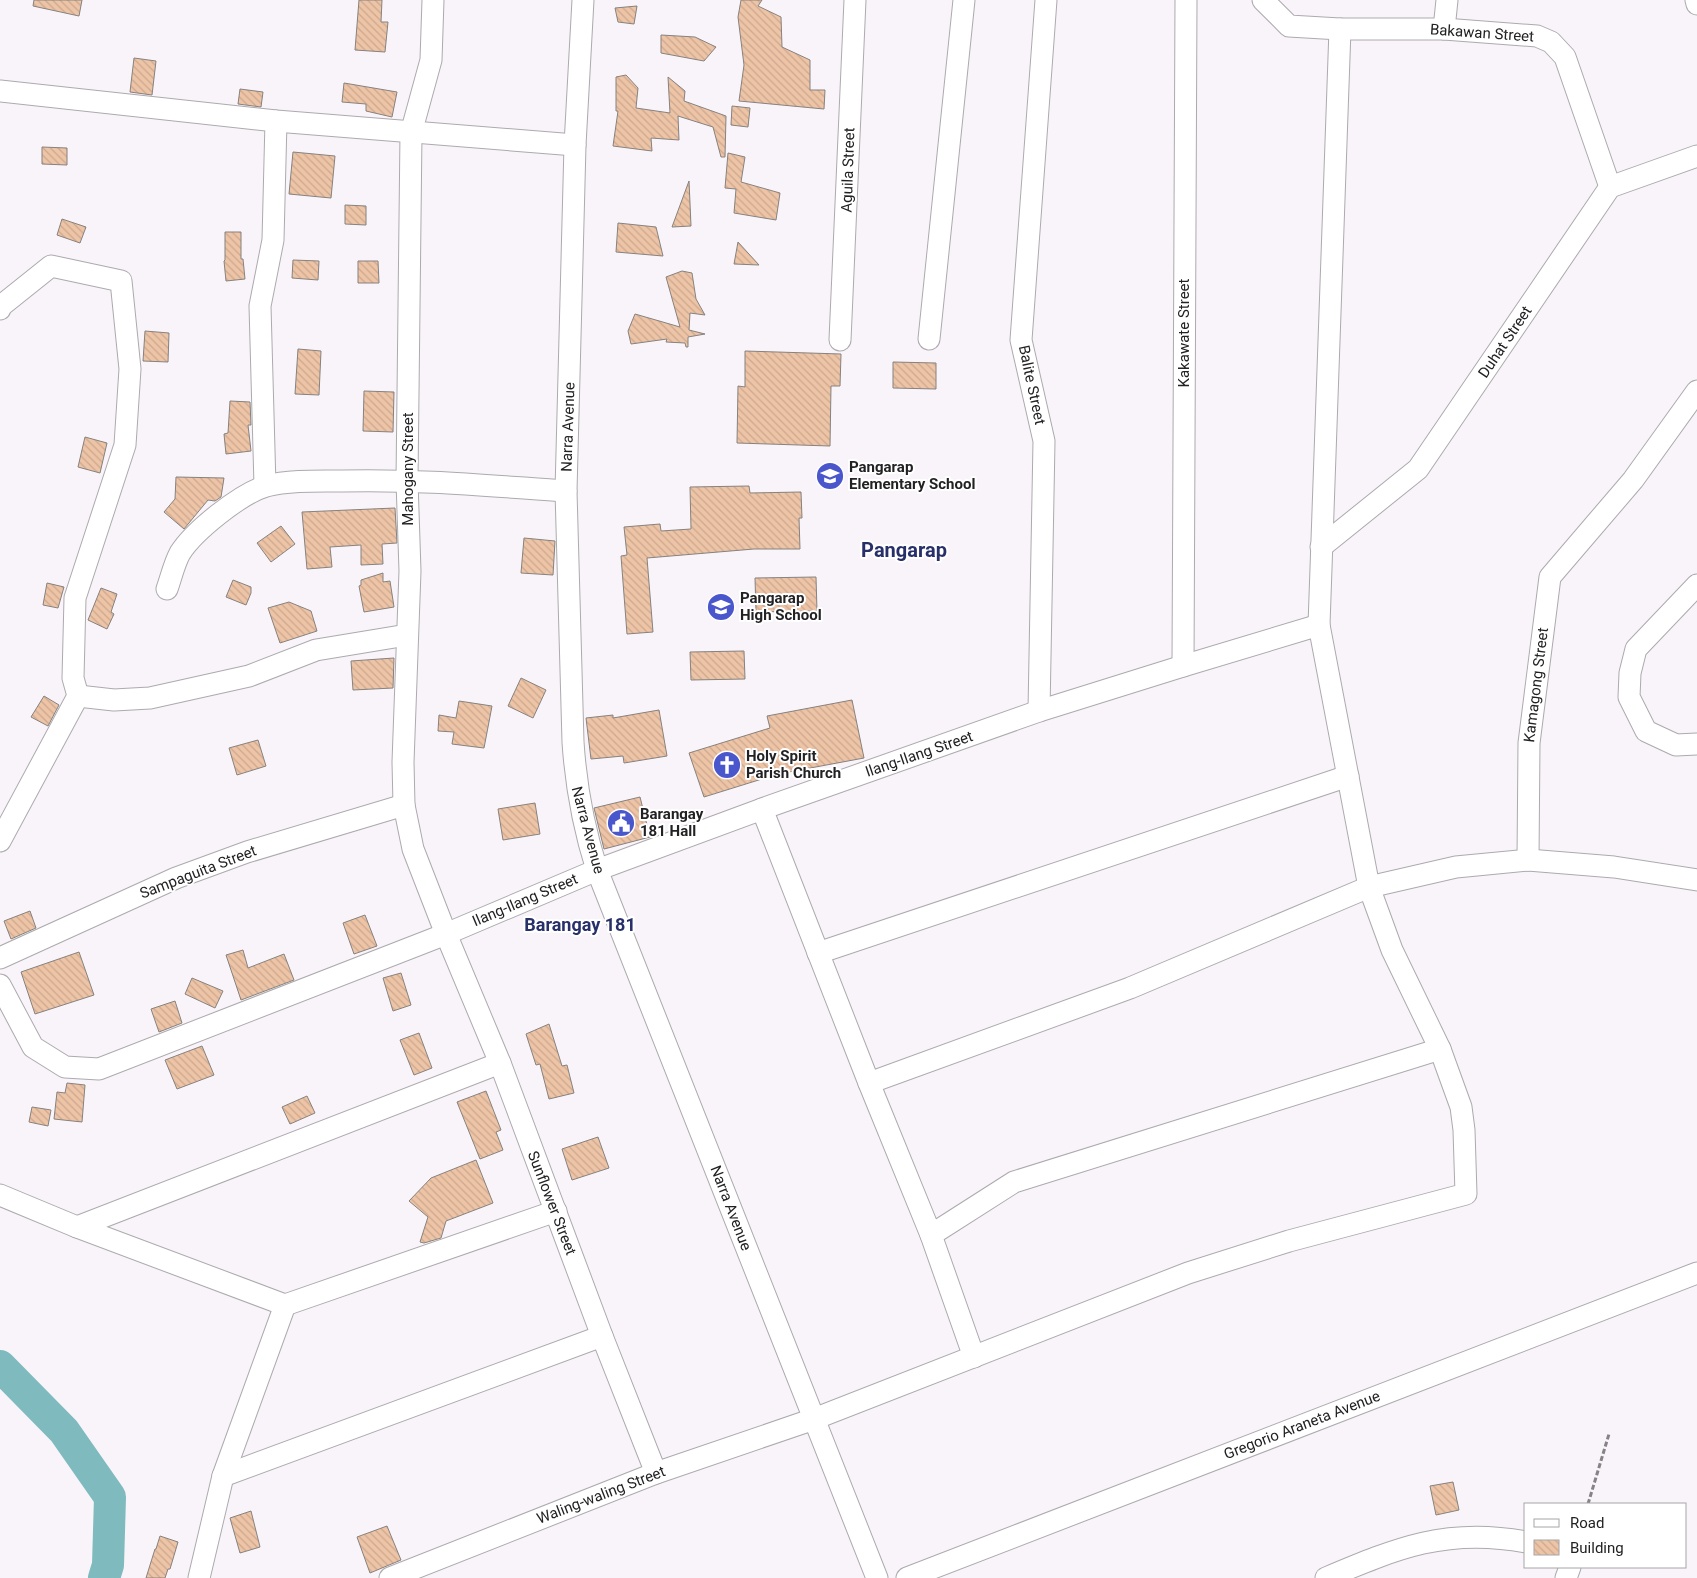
<svg xmlns="http://www.w3.org/2000/svg" width="1697" height="1578" viewBox="0 0 1697 1578" font-family="Roboto,sans-serif">
<style>
.lines{fill:none;stroke-linecap:round;stroke-linejoin:round}
.river{stroke:#7ebabe;stroke-width:32}
.building{fill:url(#building-back-hatch);stroke:#86827f}
.street-casing{stroke:#adaaae;stroke-width:23}
.path{stroke:#858386;stroke-width:3;stroke-dasharray:5 2.5;stroke-linecap:butt}
.street{stroke:#fff;stroke-width:21}
.labels{text-anchor:middle;stroke-width:4;stroke-linejoin:round;paint-order:stroke}
.street-label{font-size:15px;fill:#222123;stroke:#fff}
.poi-label{font-size:15px;font-weight:bold;fill:#222123;stroke:#fff;text-anchor:start}
.quarter-label{font-size:18px;font-weight:bold;fill:#28306a;stroke:#fff}
.district-label{font-size:20px;font-weight:bold;fill:#28306a;stroke:#fff}
</style>
<defs>
<pattern id="building-back-hatch" width="6" height="6" patternUnits="userSpaceOnUse" patternTransform="scale(1.25)"><rect width="6" height="6" fill="#eec4a6"/><path d="M-1 5l2 2M0 0l6 6M5-1l2 2" fill="none" stroke="#cca88f"/></pattern>
</defs>
<rect width="100%" height="100%" fill="#f8f4f9"/>
<g class="lines">
<!-- river -->
<path class="river" d="M0 1366 64 1431 110 1497 108 1565 104 1578"/>
</g>
<!-- building -->
<g class="building">
<path d="M34 0H82L79 16 33 6Z"/>
<path d="M359 0H382L381 22H388L385 52 355 50Z"/>
<path d="M741 0H762L758 6 781 17 782 47 810 60V90H825L824 109 739 101 744 65 738 17Z"/>
<path d="M637 6 634 24 618 22 615 8Z"/>
<path d="M661 35 695 37 716 47 704 61 661 53Z"/>
<path d="M134 58 156 61 152 95 130 92Z"/>
<path d="M626 75 638 88 636 108 670 113 668 77 685 91 684 101 726 116 725 157H721L713 127 678 116 679 140 651 138 652 151 613 146 618 111H616V77Z"/>
<path d="M344 83 397 92 392 117 366 111V104L342 102Z"/>
<path d="M240 89 263 92 261 107 238 104Z"/>
<path d="M732 106 750 108 748 127 731 125Z"/>
<path d="M42 147 67 148V165L42 164Z"/>
<path d="M293 152 335 156 331 198 289 194Z"/>
<path d="M728 153 745 157 741 182 780 193 776 220 734 213 736 189 725 188Z"/>
<path d="M689 181 691 226 672 227Z"/>
<path d="M345 205 366 206V225L345 224Z"/>
<path d="M62 219 86 227 80 243 57 235Z"/>
<path d="M618 223 656 227 663 256 616 252Z"/>
<path d="M225 232H241V259H243L245 279 226 281 224 261 225 260Z"/>
<path d="M738 242 759 265 734 264Z"/>
<path d="M293 260 319 261 318 280 292 278Z"/>
<path d="M358 261H378L379 283H358Z"/>
<path d="M682 271 692 273 696 299 705 315 690 313 689 330 705 334 688 337V347H686L685 343 666 342 667 339 631 344 628 331 635 314 680 327 666 277Z"/>
<path d="M145 331 169 333 168 362 143 361Z"/>
<path d="M298 349 321 351 319 395 295 394Z"/>
<path d="M745 351 841 354 840 386H831L830 446 737 443 738 386 745 387Z"/>
<path d="M893 362 936 363V389L893 388Z"/>
<path d="M364 391 394 392 393 432 363 431Z"/>
<path d="M230 401 250 402 251 425H248L251 451 226 454 224 434 228 433Z"/>
<path d="M85 437 107 443 100 473 78 467Z"/>
<path d="M176 477 224 478 221 497 215 501 208 500 184 529 164 512 175 499Z"/>
<path d="M749 486 750 493 801 492 802 518H799L800 549H754L647 558 653 632 627 634 621 556 627 555 624 527 660 524 661 531 691 529 690 487Z"/>
<path d="M395 508 397 543 382 544 383 564 361 565V545L330 547 332 567 307 569 302 512Z"/>
<path d="M281 526 295 544 271 562 257 543Z"/>
<path d="M524 538 555 541 553 575 521 573Z"/>
<path d="M383 573V582L390 581 394 607 364 612 359 586 361 585V580Z"/>
<path d="M816 577 817 611 756 612 755 578Z"/>
<path d="M233 580 251 587V593L246 605 226 597Z"/>
<path d="M47 583 64 587 58 608 43 605Z"/>
<path d="M101 588 117 594 111 612 114 614 107 629 88 620Z"/>
<path d="M289 602 311 611 317 631 280 643 268 608Z"/>
<path d="M744 651 745 679 691 680 690 652Z"/>
<path d="M394 658 393 688 353 690 351 661Z"/>
<path d="M521 678 546 690 533 718 508 706Z"/>
<path d="M44 696 59 705 48 726 31 717Z"/>
<path d="M852 700 864 758 778 774 704 797 689 753 770 728 767 716Z"/>
<path d="M459 701 492 706 484 748 452 744 454 732 438 731 439 715 456 718Z"/>
<path d="M659 710 667 756 624 763 623 756 591 759 586 718 613 715V718Z"/>
<path d="M258 740 266 766 237 775 229 748Z"/>
<path d="M640 797 650 837 604 849 594 808Z"/>
<path d="M535 803 540 834 503 840 498 809Z"/>
<path d="M30 911 36 928 11 939 4 921Z"/>
<path d="M365 915 377 946 354 954 343 923Z"/>
<path d="M243 950 248 968 284 954 294 980 241 1000 226 955Z"/>
<path d="M79 952 94 995 35 1014 21 972Z"/>
<path d="M401 973 411 1005 393 1011 383 978Z"/>
<path d="M192 978 223 991 215 1008 185 994Z"/>
<path d="M175 1001 182 1023 159 1032 151 1009Z"/>
<path d="M549 1024 562 1066 567 1065 574 1093 549 1099 540 1064 536 1065 526 1034Z"/>
<path d="M419 1033 432 1068 414 1075 400 1040Z"/>
<path d="M202 1046 214 1075 177 1089 165 1060Z"/>
<path d="M67 1083 85 1085 82 1122 54 1119 57 1092 65 1093Z"/>
<path d="M486 1091 501 1130 496 1132 503 1150 480 1159 457 1102Z"/>
<path d="M307 1096 315 1113 290 1124 282 1107Z"/>
<path d="M32 1107 51 1110 48 1126 29 1122Z"/>
<path d="M598 1137 609 1168 572 1180 562 1149Z"/>
<path d="M476 1160 493 1203 446 1221 441 1238 424 1243 420 1242 428 1217 409 1201 431 1178Z"/>
<path d="M1453 1482 1459 1510 1436 1515 1430 1486Z"/>
<path d="M251 1511 260 1547 240 1553 230 1518Z"/>
<path d="M387 1526 401 1560 370 1573 357 1537Z"/>
<path d="M160 1536 178 1542 170 1569H168L165 1578H146L155 1549H156Z"/>
</g>
<g class="lines">
<defs>
<g id="street">
<path d="M433 0 431 60 411 133 407 481 410 571 403 762 404 805 413 849 446 934 500 1063 602 1336 656 1473"/>
<path d="M583 0 575 145 566 491 573 742C576 788 583 826 597 870L877 1578"/>
<path d="M1263 0 1289 26 1340 29H1444L1537 36 1551 42 1565 57 1610 187"/>
<path d="M1696 0 1697 4"/>
<path d="M1444 29 1447 0"/>
<path d="M0 91 276 121 575 145"/>
<path d="M0 309 1 306 51 266 121 281 130 369 125 445 75 598 73 678 78 696 0 841"/>
<path d="M929 339 964 0"/>
<path d="M840 340 855 0"/>
<path d="M265 486 260 306 273 240 276 121"/>
<path d="M1321 547 1418 469 1610 187 1697 156"/>
<path d="M1697 585 1636 649 1630 673 1629 697 1646 731 1676 745 1697 744"/>
<path d="M167 589C171 578 174 564 180 553 194 531 240 494 266 486 288 480 319 481 342 481 417 479 491 486 566 491"/>
<path d="M1183 666 1186 0"/>
<path d="M78 696 114 700 150 698 249 676 316 650 407 635"/>
<path d="M1039 711 1044 441 1021 340 1046 0"/>
<path d="M762 809 869 1083 931 1235 974 1357"/>
<path d="M1528 860 1529 743 1550 577 1633 480 1697 391"/>
<path d="M818 953 1348 776"/>
<path d="M0 958 176 878 247 852 404 805"/>
<path d="M0 985 33 1047 65 1067 99 1069 446 934 597 870 762 809 1039 711 1183 666 1319 625"/>
<path d="M869 1083 1130 988 1369 887 1456 867 1528 860 1614 867 1697 880"/>
<path d="M0 1195 77 1227 285 1305 223 1476 199 1578"/>
<path d="M77 1227 500 1063"/>
<path d="M931 1235 1014 1182 1440 1049"/>
<path d="M285 1305 556 1211"/>
<path d="M223 1476 602 1336"/>
<path d="M390 1578 656 1473 814 1419 1188 1273 1289 1241 1466 1194 1464 1130 1461 1107 1440 1049 1392 950 1369 887 1319 625 1340 29"/>
<path d="M907 1578 1697 1273"/>
<path d="M1326 1578C1397 1548 1447 1527 1526 1542"/>
<path d="M1566 1578 1570 1567"/>
</g>
</defs>
<!-- street casing -->
<use href="#street" class="street-casing"/>
<!-- path -->
<path class="path" d="M1588 1504 1609 1434"/>
<!-- street -->
<use href="#street" class="street"/>
</g>
<!-- icons -->
<defs>
<symbol id="school-disc" viewBox="-11 -11 22 22"><circle r="9.5" fill="#4a56cb" stroke="#fff"/><path d="M0-5L7-2L0 1L-7-2ZM-4 1L0 2.5L4 1V4Q0 6-4 4Z" fill="#fff"/></symbol>
<symbol id="church-disc" viewBox="-11 -11 22 22"><circle r="9.5" fill="#4a56cb" stroke="#fff"/><path d="M-1.2-6h2.4v3.5h3.3v2.4h-3.3V6h-2.4V-.1h-3.3v-2.4h3.3Z" fill="#fff"/></symbol>
<symbol id="civic-disc" viewBox="-11 -11 22 22"><circle r="9.5" fill="#4a56cb" stroke="#fff"/><path d="M-.6-6.5H3V-4.5H.6V-3L4-1V1h2V6H-6V1h2V-1L-.6-3ZM-1.2 2.5V6h2.4V2.5Z" fill="#fff"/></symbol>
</defs>
<g fill-rule="evenodd">
<use href="#school-disc" x="814" y="460" width="32" height="32"/>
<use href="#school-disc" x="705" y="591" width="32" height="32"/>
<use href="#church-disc" x="711" y="749" width="32" height="32"/>
<use href="#civic-disc" x="605" y="807" width="32" height="32"/>
</g>
<g class="labels">
<!-- street labels -->
<g class="street-label">
<text transform="translate(1482 33) rotate(4)" y="5">Bakawan Street</text>
<text transform="translate(848 170) rotate(-88)" y="5">Aguila Street</text>
<text transform="translate(1184 333) rotate(-90)" y="5">Kakawate Street</text>
<text transform="translate(1505 342) rotate(-56)" y="5">Duhat Street</text>
<text transform="translate(1032 385) rotate(78)" y="5">Balite Street</text>
<text transform="translate(568 427) rotate(-88)" y="5">Narra Avenue</text>
<text transform="translate(408 469) rotate(-90)" y="5">Mahogany Street</text>
<text transform="translate(1536 685) rotate(-83)" y="5">Kamagong Street</text>
<text transform="translate(919 754) rotate(-19)" y="5">Ilang-Ilang Street</text>
<text transform="translate(588 830) rotate(75)" y="5">Narra Avenue</text>
<text transform="translate(198 872) rotate(-21)" y="5">Sampaguita Street</text>
<text transform="translate(525 900) rotate(-23)" y="5">Ilang-Ilang Street</text>
<text transform="translate(552 1203) rotate(69)" y="5">Sunflower Street</text>
<text transform="translate(731 1208) rotate(69)" y="5">Narra Avenue</text>
<text transform="translate(1302 1425) rotate(-21)" y="5">Gregorio Araneta Avenue</text>
<text transform="translate(601 1495) rotate(-21)" y="5">Waling-waling Street</text>
</g>
<!-- poi labels -->
<g class="poi-label">
<text x="849" y="472">Pangarap<tspan x="849" dy="17">Elementary School</tspan></text>
<text x="740" y="603">Pangarap<tspan x="740" dy="17">High School</tspan></text>
<text x="746" y="761">Holy Spirit<tspan x="746" dy="17">Parish Church</tspan></text>
<text x="640" y="819">Barangay<tspan x="640" dy="17">181 Hall</tspan></text>
</g>
<!-- quarter labels -->
<g class="quarter-label">
<text x="580" y="931">Barangay 181</text>
</g>
<!-- district labels -->
<g class="district-label">
<text x="904" y="557">Pangarap</text>
</g>
</g>
<!-- legend -->
<rect x="1524" y="1503" width="162" height="65" fill="#ffffff" stroke="#a7a6a7"/>
<rect x="1534" y="1519" width="25" height="8" fill="#ffffff" stroke="#a7a6a7"/>
<text x="1570" y="1528" font-size="15" fill="#222123">Road</text>
<rect x="1534" y="1540" width="25" height="15" fill="url(#building-back-hatch)" stroke="#a7a6a7"/>
<text x="1570" y="1553" font-size="15" fill="#222123">Building</text>
</svg>
